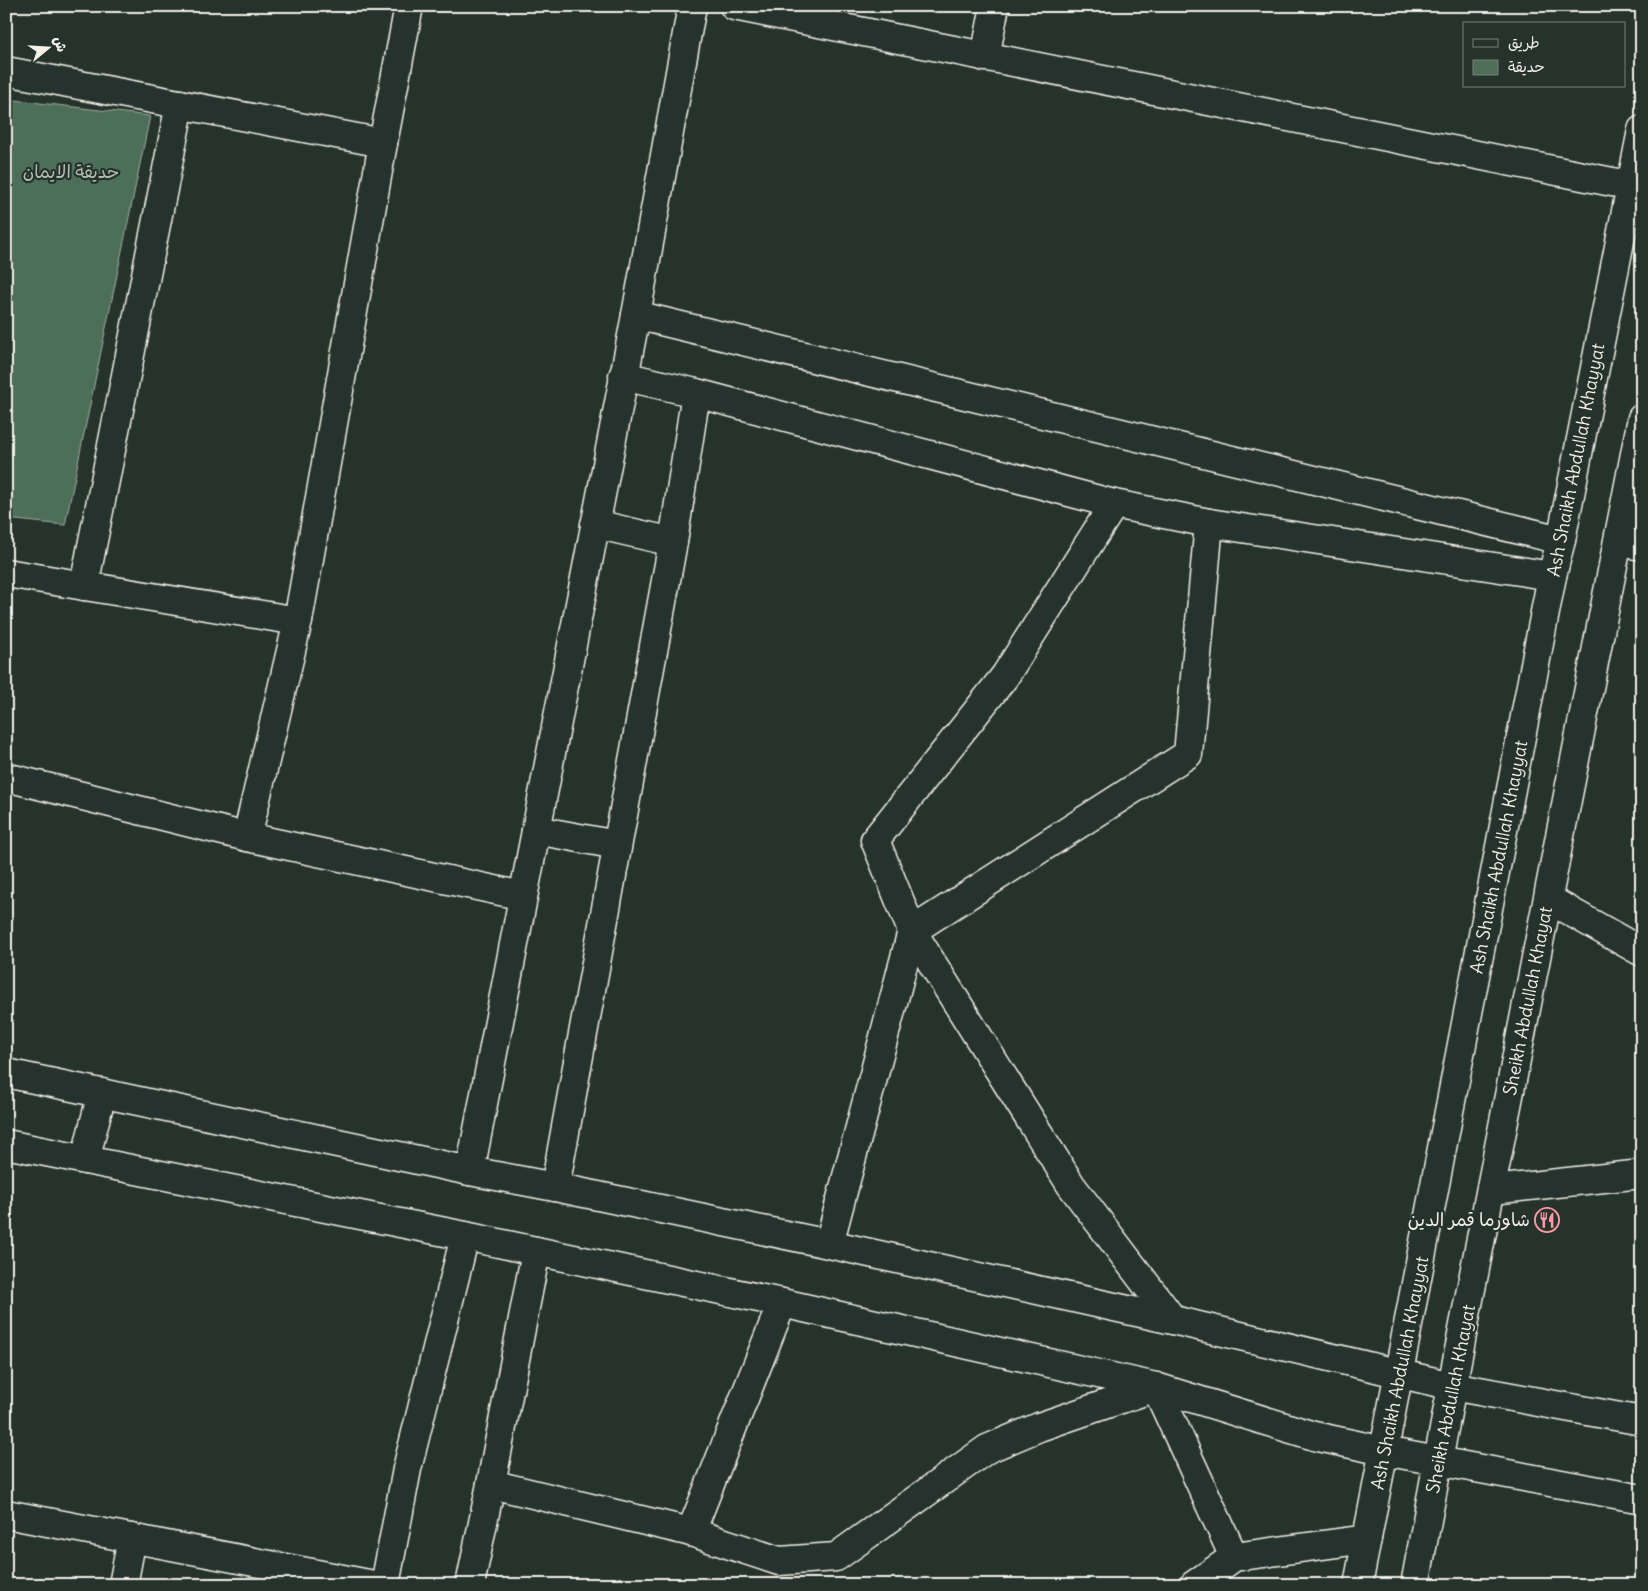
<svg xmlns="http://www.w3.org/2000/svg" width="1648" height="1591" viewBox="0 0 1648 1591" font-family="Delius,'Playpen Sans Arabic',sans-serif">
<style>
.green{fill:#4e6e58;stroke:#a1b0a0}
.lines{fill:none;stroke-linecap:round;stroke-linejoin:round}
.street-casing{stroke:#f4f1e8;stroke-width:31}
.secondary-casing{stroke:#f4f1e8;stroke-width:31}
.street{stroke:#26332d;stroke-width:28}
.secondary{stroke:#26332d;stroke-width:28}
.labels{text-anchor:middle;stroke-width:4.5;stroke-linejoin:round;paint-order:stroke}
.park-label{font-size:18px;fill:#b2bdae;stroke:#26332d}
.street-label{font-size:18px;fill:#f4f1e8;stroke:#26332d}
.poi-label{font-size:18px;fill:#f4f1e8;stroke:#26332d;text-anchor:end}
</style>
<rect width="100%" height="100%" fill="#26332d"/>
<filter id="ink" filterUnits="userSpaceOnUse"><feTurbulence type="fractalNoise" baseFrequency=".02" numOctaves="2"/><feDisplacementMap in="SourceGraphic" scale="10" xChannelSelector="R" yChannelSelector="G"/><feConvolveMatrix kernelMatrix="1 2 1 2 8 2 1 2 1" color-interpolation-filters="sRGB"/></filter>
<g filter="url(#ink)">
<!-- green -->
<path class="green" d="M6 99 150 116 65 525 6 519Z"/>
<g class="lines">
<defs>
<g id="street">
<path d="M734 6 1642 188"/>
<path d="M985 57 995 6"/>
<path d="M6 71 383 143"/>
<path d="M1114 504 1005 676 875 840 912 931 1071 1185 1173 1320"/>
<path d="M1618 542 1642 546"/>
<path d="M6 573 298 621"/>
<path d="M84 586 180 104"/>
<path d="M6 777 247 837 523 896"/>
<path d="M247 837 298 621 383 143 409 6"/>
<path d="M1548 899 1642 952"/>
<path d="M1492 1190 1642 1174"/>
<path d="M829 1244 912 931 1188 754 1209 523"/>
<path d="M491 1484 691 1532 779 1561 836 1557 987 1449 1039 1427 1156 1387 1234 1557"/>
<path d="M6 1514 374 1585"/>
<path d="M691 1532 782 1303"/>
<path d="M123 1585 132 1538"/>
<path d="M1194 1585 1234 1557 1367 1539"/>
</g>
<g id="secondary">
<path d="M636 315 1561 540"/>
<path d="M623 376 696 393 1114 504 1209 523 1552 576"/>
<path d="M595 524 673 542"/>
<path d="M536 830 617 845"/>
<path d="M6 1073 470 1171 555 1187 829 1244 1173 1320 1452 1386 1642 1421"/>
<path d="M6 1144 465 1236 782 1303 1156 1387 1314 1436 1384 1451 1642 1499"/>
<path d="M85 1160 102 1093"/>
<path d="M470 1171 636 315 692 6"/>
<path d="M555 1187 673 542 696 393"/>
<path d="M385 1585 407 1469 465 1236"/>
<path d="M470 1585 491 1484 536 1251"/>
<path d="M1358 1585 1552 576 1561 540 1642 130"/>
<path d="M1415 1585 1452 1386 1642 418"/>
</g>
</defs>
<!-- street casing -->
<use href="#street" class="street-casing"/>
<!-- secondary casing -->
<use href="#secondary" class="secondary-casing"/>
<!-- street -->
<use href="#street" class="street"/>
<!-- secondary -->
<use href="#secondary" class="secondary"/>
</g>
</g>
<!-- icons -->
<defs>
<symbol id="restaurant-ring" viewBox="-11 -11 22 22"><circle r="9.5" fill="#26332d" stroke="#ff9aa2" stroke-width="1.5"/><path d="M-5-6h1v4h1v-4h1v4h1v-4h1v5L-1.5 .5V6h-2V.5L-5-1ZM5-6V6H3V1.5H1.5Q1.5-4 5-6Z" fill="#ff9aa2"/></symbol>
</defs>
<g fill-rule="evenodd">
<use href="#restaurant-ring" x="1533" y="1206" width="28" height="28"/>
</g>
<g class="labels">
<!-- park labels -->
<g class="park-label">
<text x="71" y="178">حديقة الايمان</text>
</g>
<!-- street labels -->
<g class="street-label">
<text transform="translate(1576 460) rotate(-79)" y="6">Ash Shaikh Abdullah Khayyat</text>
<text transform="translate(1499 857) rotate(-79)" y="6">Ash Shaikh Abdullah Khayyat</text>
<text transform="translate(1528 1001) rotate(-79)" y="6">Sheikh Abdullah Khayat</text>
<text transform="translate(1400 1373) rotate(-79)" y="6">Ash Shaikh Abdullah Khayyat</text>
<text transform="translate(1451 1399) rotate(-79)" y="6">Sheikh Abdullah Khayat</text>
</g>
<!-- poi labels -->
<g class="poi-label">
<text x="1530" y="1226">شاورما قمر الدين</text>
</g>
</g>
<!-- margin -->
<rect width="1648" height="1591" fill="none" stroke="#26332d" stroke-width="25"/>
<rect x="12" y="12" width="1623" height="1566" fill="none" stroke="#f4f1e8" stroke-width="2" filter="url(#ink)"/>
<!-- legend -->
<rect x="1463" y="22" width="162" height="65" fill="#26332d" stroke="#787f78"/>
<rect x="1473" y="39" width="25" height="8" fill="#26332d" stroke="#787f78"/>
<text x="1508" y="48" font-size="15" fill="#f4f1e8">طريق</text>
<rect x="1473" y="60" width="25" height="15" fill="#4e6e58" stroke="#787f78"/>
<text x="1508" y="72" font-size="15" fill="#f4f1e8">حديقة</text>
<!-- north arrow -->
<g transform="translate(48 48) rotate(72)" stroke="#26332d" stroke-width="4" paint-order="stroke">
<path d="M0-4L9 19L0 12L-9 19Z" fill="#f4f1e8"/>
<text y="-8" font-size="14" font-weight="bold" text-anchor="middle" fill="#f4f1e8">ش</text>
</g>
</svg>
